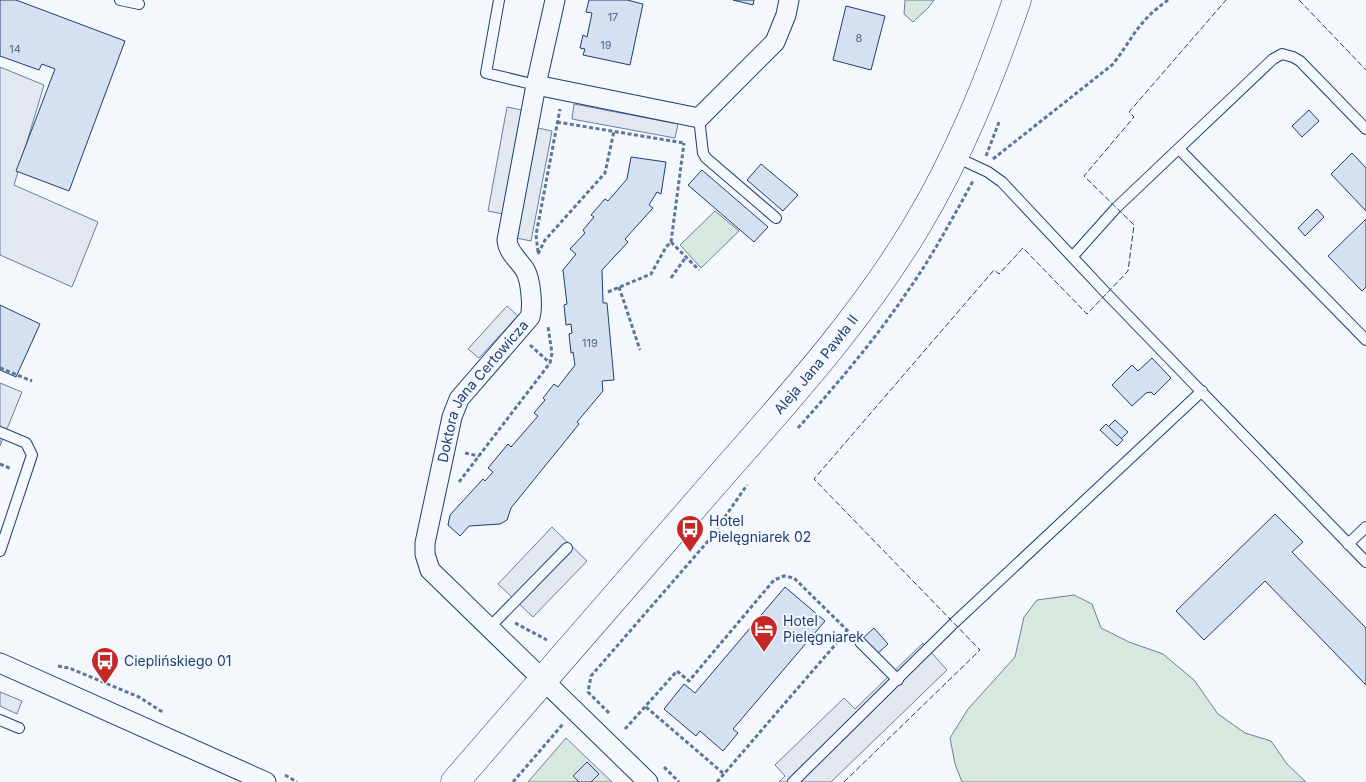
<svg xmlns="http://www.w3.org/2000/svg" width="1366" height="782" viewBox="0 0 1366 782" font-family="Inter,sans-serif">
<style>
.green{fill:#d7e8df;stroke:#687fa3}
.parking{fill:#e3e8f0;stroke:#687fa3}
.building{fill:#d5e0f0;stroke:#1d3f73}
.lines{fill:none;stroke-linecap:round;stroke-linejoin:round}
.lane-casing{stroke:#1d3f73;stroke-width:12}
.street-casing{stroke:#1d3f73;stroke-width:21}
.secondary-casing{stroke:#1d3f73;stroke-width:29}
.path{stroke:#5e769c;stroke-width:3;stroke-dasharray:4 2.5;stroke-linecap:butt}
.lane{stroke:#f4f7fb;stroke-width:10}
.street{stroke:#f4f7fb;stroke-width:19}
.secondary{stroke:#f4f7fb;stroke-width:28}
.fence{stroke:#1d3f73;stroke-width:1;stroke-dasharray:6 2.5;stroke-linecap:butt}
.labels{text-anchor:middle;stroke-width:4;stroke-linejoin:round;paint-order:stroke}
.number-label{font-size:11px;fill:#4b6792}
.street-label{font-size:14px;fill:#1d3f73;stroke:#f4f7fb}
.poi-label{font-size:14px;fill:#1d3f73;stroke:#f4f7fb;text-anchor:start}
</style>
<rect width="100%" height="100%" fill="#f4f7fb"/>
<!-- green -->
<g class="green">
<path d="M905 0H934L929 7 913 22 904 14Z"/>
<path d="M715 211 739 231 701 268 680 245Z"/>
<path d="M1074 595 1092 604 1101 628 1129 642 1163 654 1194 680 1218 714 1245 733 1271 741 1287 764 1306 782H962L955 764 950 738 968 709 1015 657 1024 617 1037 600Z"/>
<path d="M566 738 612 782H528Z"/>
</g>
<!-- parking -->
<g class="parking">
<path d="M0 67 44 85 14 185 98 222 72 287 0 255Z"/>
<path d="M574 104 678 124 675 138 572 119Z"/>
<path d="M507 107 522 110 503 214 488 211Z"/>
<path d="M538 128 552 131 531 241 516 238Z"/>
<path d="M507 306 518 316 479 358 468 349Z"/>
<path d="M0 383 22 392 0 446Z"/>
<path d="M552 527 587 561 533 617 498 584Z"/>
<path d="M923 643 947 670 831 782H779L785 776 775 765 844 698 855 709Z"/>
<path d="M0 692 22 701 17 714 0 706Z"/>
</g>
<!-- building -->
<g class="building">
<path d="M0 0H16L125 41 69 191 16 171 55 69 42 64 39 70 0 56Z"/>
<path d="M589 0H627L643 4 630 65 583 55 585 49 580 48 583 35 587 37 592 13 586 12Z"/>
<path d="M733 0H754L753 5Z"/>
<path d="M846 6 885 16 871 70 833 60Z"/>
<path d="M1309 110 1319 121 1302 137 1292 126Z"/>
<path d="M1352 153 1366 168V211L1331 174Z"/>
<path d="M631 157 666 162 661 194 657 192 649 205 653 208 625 239 628 242 602 270 603 303H607L614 380 602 381 603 391 577 422 579 424 511 508 507 520 500 524 469 526 460 536 448 525 450 515 483 479 485 481 493 472 488 468 508 444 511 447 538 416 534 413 545 400 543 398 554 384 558 387 575 365 573 352 571 353 569 334 572 333 571 324 566 325 564 305 567 304 563 270 576 254 570 249 585 233 583 230 594 217 591 215 605 199 608 201 627 179Z"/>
<path d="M761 164 798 195 783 211 747 180Z"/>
<path d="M702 170 768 227 754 242 688 185Z"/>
<path d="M1317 209 1324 217 1305 236 1298 228Z"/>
<path d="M1366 219V287L1362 291 1328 256Z"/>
<path d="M0 305 40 324 16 377 0 370Z"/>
<path d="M1152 358 1171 378 1154 395 1151 392 1146 393 1132 406 1112 385 1132 365 1138 371Z"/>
<path d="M1115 420 1128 432 1121 439 1108 427Z"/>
<path d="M1106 424 1123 440 1117 446 1100 430Z"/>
<path d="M1275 514 1303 542 1292 552 1366 628V685L1265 581 1204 640 1176 611Z"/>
<path d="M785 587 825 621 733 729 738 733 723 751 700 731 696 736 664 709 684 684 695 693Z"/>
<path d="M874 628 888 644 877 654 862 639Z"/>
<path d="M587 762 599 774 591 782H579L573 776Z"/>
</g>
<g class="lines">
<defs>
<g id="lane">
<path d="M120 0 139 4"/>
<path d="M499 0 486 73 536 85"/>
<path d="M699 118 703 153 706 158 776 218"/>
<path d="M1179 149 1366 340"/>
<path d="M956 157 988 172 1002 182 1107 294 1366 562"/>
<path d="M1073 256 1116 208 1273 59 1282 54 1293 57 1300 61 1366 129"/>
<path d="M0 432 26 443 32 455 0 551"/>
<path d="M1348 544 1366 527"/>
<path d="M489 628 567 548"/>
<path d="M860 642 898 680"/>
<path d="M0 720 19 728"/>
<path d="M793 782 954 623 1202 391"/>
</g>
<g id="street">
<path d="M536 85 555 0"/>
<path d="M0 663 266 782"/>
<path id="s1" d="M648 782 430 570 425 554V543L452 417 459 399 530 317C533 307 531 280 525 270 519 260 508 253 507 240L536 85 699 118 775 42 786 15 789 0"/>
</g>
<g id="secondary">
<path id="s2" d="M455 782C542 681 630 580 717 480 788 399 861 319 916 227 959 156 990 78 1017 0"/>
</g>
</defs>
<!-- lane casing -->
<use href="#lane" class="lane-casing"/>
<!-- street casing -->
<use href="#street" class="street-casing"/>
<!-- secondary casing -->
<use href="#secondary" class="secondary-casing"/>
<!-- path -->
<g class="path">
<path d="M557 122 684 143"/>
<path d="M986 156 999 122"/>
<path d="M993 159 1112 65C1124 51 1132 34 1145 20 1151 13 1160 6 1168 0"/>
<path d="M671 242 699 270"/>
<path d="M538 252 536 235 560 109"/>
<path d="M538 254 545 240 605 173 614 131"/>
<path d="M671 278 686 257"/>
<path d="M619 287 640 350"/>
<path d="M608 292 651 274 666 247 671 242 684 143"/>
<path d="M530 345 550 363"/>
<path d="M0 368 32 381"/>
<path d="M798 428C836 385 875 340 907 292 932 257 952 219 973 181"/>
<path d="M465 453 479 456"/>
<path d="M0 464 12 469"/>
<path d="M459 482 550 363 552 353 548 327"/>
<path d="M515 623 547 640"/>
<path d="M58 666 69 668 139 697 164 713"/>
<path d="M646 707 724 774"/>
<path d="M609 713 588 692 591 676 709 540 747 485"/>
<path d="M625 729 677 671 689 681 774 580 784 576 794 578 850 633"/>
<path d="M664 767 679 782"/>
<path d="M285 775 297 782"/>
<path d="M513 782 563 724"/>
<path d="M717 782 847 631"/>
</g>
<!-- lane -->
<use href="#lane" class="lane"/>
<!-- street -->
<use href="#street" class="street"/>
<!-- secondary -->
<use href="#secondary" class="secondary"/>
<!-- fence -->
<g class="fence">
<path d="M1299 0 1366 70"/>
<path d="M844 782 980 650 814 479 994 270 999 274 1023 248 1087 314 1128 271 1134 225 1084 176 1134 117 1129 112 1226 0"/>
</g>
</g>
<!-- icons -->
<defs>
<symbol id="bus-pin" viewBox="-11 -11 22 30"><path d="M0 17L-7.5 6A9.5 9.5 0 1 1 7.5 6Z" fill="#c62828" stroke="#f4f7fb"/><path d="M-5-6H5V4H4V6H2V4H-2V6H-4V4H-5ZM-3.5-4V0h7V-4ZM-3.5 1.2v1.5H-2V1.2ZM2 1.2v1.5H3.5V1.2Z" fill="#fff"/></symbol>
<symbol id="hotel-pin" viewBox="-11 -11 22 30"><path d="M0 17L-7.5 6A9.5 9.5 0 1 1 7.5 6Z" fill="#c62828" stroke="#f4f7fb"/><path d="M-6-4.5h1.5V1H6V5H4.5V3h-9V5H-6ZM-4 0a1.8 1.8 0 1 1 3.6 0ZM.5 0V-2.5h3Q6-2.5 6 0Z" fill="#fff"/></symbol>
</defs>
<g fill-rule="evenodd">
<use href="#bus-pin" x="674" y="513" width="32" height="43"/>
<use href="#hotel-pin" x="748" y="613" width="32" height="43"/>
<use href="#bus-pin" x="89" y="645" width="32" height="43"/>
</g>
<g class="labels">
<!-- number labels -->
<g class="number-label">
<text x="613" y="21">17</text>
<text x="859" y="42">8</text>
<text x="606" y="49">19</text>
<text x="15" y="53">14</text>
<text x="590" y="347">119</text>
</g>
<!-- street labels -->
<g class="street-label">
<text dy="5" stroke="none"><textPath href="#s2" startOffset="552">Aleja Jana Pawła II</textPath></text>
<text dy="5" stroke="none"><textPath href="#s1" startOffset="498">Doktora Jana Certowicza</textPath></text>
</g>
<!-- poi labels -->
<g class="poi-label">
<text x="709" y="526">Hotel<tspan x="709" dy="16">Pielęgniarek 02</tspan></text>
<text x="783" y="626">Hotel<tspan x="783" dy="16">Pielęgniarek</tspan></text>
<text x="124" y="666">Cieplińskiego 01</text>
</g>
</g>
</svg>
